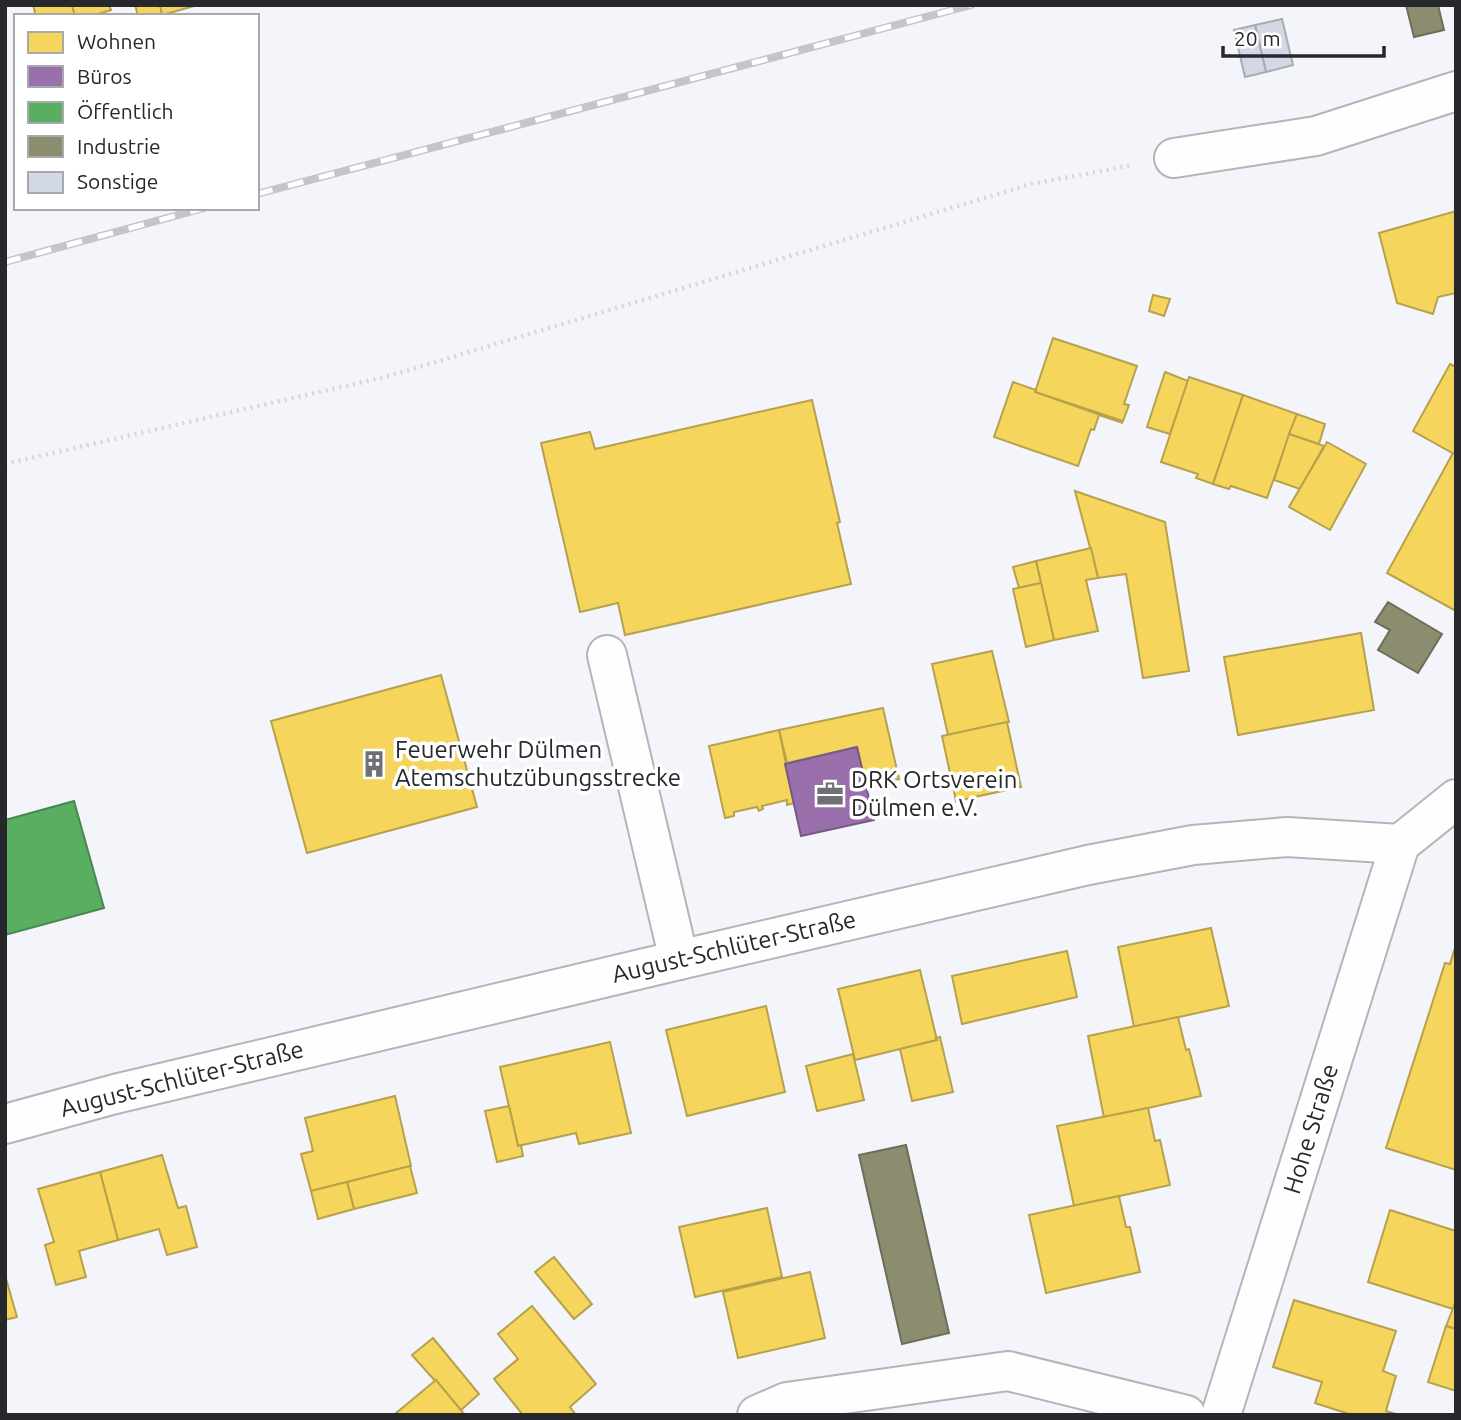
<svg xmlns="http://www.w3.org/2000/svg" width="1461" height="1420" viewBox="0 0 1461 1420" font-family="Ubuntu,sans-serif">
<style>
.homes{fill:#f6d55c;stroke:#b8a14d;stroke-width:2}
.offices{fill:#9970ab;stroke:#765a85;stroke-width:2}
.public{fill:#5aae61;stroke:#4a8651;stroke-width:2}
.industry{fill:#8c8c6e;stroke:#6d6e5a;stroke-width:2}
.building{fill:#d3d8e7;stroke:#aaabaf;stroke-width:2}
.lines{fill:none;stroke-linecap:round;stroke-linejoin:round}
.minor-casing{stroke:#b3b5b9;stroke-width:42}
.path{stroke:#d5d6d7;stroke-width:4.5;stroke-dasharray:2 5;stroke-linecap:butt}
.minor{stroke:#fdfefe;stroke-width:38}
.rail-casing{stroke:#c4c5c6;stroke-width:8}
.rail{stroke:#fff;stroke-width:5;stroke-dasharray:16;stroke-linecap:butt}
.labels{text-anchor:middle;stroke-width:7;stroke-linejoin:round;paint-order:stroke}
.poi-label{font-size:24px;fill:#26282b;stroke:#fff;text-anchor:start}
.street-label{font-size:24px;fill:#26282b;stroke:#fff}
</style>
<rect width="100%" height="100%" fill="#f3f5fa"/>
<!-- homes -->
<g class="homes">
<path d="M33 5H72L75 16H36Z"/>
<path d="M72 5H109L111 10 92 16H75Z"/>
<path d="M135 5H160L163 16H138Z"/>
<path d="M160 5H198L162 15Z"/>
<path d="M1456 211V293L1438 297 1433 314 1397 303 1379 233Z"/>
<path d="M1153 295 1170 299 1164 316 1149 311Z"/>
<path d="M1053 338 1137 366 1124 404 1129 405 1123 421 1035 392Z"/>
<path d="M1450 364 1456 367V455L1413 431Z"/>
<path d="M1165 372 1188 381 1170 434 1147 427Z"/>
<path d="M1189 377 1243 395 1213 484 1196 478 1198 474 1161 462Z"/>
<path d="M1013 382 1036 390 1035 392 1123 423 1099 415 1094 430 1091 429 1078 466 994 437Z"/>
<path d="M1243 395 1297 414 1267 498 1231 486 1229 489 1213 484Z"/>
<path d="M812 400 840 522 837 523 851 584 625 635 618 603 580 612 541 443 590 432 595 449Z"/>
<path d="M1297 414 1325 424 1319 444 1289 434Z"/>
<path d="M1289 434 1324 446 1300 489 1274 480Z"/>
<path d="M1327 442 1366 464 1330 530 1289 507Z"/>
<path d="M1453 453 1456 455V611L1387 573Z"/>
<path d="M1075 491 1165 522 1189 671 1143 678 1126 574 1098 578Z"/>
<path d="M1091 548 1098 578 1086 580 1098 631 1054 640 1036 561Z"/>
<path d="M1036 561 1041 583 1019 588 1013 567Z"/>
<path d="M1041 583 1054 640 1026 647 1013 589Z"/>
<path d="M1361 633 1374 710 1238 735 1224 657Z"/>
<path d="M992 651 1009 722 948 735 932 664Z"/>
<path d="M441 675 477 807 307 853 271 721Z"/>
<path d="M883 708 899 779 866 786 857 747 787 763 779 730Z"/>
<path d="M1007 722 1021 787 956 801 942 736Z"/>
<path d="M779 730 794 803 787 805V800L762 806 763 809 759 811 757 807 734 812V816L725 818 709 746Z"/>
<path d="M1211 928 1229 1006 1134 1027 1118 947Z"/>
<path d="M1456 944V1170L1386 1148 1445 963 1450 964Z"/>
<path d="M1067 951 1077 997 962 1024 952 976Z"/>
<path d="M920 970 937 1040 855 1060 838 989Z"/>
<path d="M766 1006 785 1092 687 1116 666 1030Z"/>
<path d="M1178 1017 1186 1050 1189 1049 1201 1096 1104 1118 1088 1036Z"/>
<path d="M940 1037 953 1092 912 1101 900 1049 937 1040 936 1038Z"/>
<path d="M610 1042 631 1133 579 1144 576 1133 518 1146 500 1067Z"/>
<path d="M853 1054 864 1100 817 1111 806 1066Z"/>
<path d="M395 1096 411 1166 311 1191 301 1154 313 1151 305 1118Z"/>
<path d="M509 1106 518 1146 521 1145 523 1156 497 1162 485 1111Z"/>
<path d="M1148 1108 1155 1141 1160 1140 1170 1185 1074 1206 1057 1126Z"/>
<path d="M162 1155 178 1208 186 1206 197 1247 167 1255 159 1229 118 1240 100 1172Z"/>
<path d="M410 1166 417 1193 354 1209 347 1182Z"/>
<path d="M100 1172 118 1240 79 1251 86 1277 56 1285 45 1245 54 1242 38 1189Z"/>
<path d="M347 1182 354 1209 318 1219 311 1191Z"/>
<path d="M1119 1196 1126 1227H1130L1140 1272 1046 1293 1029 1215Z"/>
<path d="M767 1208 782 1277 695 1297 679 1227Z"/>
<path d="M1390 1210 1456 1231V1301L1453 1309 1368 1282Z"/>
<path d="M554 1257 592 1304 574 1319 535 1272Z"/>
<path d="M810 1272 825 1338 738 1358 723 1292Z"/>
<path d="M5 1275 17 1317 5 1320Z"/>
<path d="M1294 1300 1396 1331 1383 1371 1396 1376 1386 1411 1399 1415H1352L1315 1403 1322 1382 1273 1367Z"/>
<path d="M1456 1301V1329L1446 1326Z"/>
<path d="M532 1306 596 1384 570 1407 576 1415H523L494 1379 518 1359 498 1334Z"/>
<path d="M1446 1326 1456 1329V1391L1428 1382Z"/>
<path d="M433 1338 479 1394 461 1410 412 1355Z"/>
<path d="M436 1380 465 1415H395V1414Z"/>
</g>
<!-- offices -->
<path class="offices" d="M857 747 874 820 801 836 785 764Z"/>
<!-- public -->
<path class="public" d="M74 801 104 908 5 935V820Z"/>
<!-- industry -->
<g class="industry">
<path d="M1406 5H1438L1444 30 1414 37Z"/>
<path d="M1388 602 1442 634 1418 673 1378 650 1390 630 1375 622Z"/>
<path d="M906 1145 949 1333 902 1344 859 1155Z"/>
</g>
<!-- building -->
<g class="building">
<path d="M1282 19 1293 65 1266 72 1255 25Z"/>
<path d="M1255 25 1266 72 1245 77 1234 30Z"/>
</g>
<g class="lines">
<defs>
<g id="minor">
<path d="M1174 158 1316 136 1456 91"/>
<path d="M607 655 679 960"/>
<path d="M5 1124 115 1094 679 960 1088 865 1193 845 1287 837 1400 844 1456 799"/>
<path d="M757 1415 787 1402 1008 1371 1186 1415"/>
<path d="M1221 1415 1400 844"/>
</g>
</defs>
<!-- minor casing -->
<use href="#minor" class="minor-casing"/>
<!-- path -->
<path class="path" d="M5 464 389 376 1031 184 1129 166"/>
<!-- minor -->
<use href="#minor" class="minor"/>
<defs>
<g id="rail">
<path d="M257 194 971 5"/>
<path d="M5 262 204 208"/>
</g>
</defs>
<!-- rail casing -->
<use href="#rail" class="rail-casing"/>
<!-- rail -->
<use href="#rail" class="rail"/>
</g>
<!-- icons -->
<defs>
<symbol id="building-bare" viewBox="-9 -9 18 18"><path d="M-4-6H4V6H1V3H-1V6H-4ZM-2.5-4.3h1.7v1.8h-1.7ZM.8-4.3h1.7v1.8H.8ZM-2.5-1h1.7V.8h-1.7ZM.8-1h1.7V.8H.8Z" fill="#6e7073" stroke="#fff" stroke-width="2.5" paint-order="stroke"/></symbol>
<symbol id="office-bare" viewBox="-9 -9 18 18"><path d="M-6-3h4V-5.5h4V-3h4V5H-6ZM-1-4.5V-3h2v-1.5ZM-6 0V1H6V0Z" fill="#6e7073" stroke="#fff" stroke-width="2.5" paint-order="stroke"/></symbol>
</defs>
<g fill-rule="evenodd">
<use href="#building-bare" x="355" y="745" width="38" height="38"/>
<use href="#office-bare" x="811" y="775" width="38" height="38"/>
</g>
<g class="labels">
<!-- poi labels -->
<g class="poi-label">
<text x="395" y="758">Feuerwehr Dülmen<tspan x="395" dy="28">Atemschutzübungsstrecke</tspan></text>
<text x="851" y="788">DRK Ortsverein<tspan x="851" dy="28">Dülmen e.V.</tspan></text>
</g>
<!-- street labels -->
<g class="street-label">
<text transform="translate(734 947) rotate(-13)" y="8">August-Schlüter-Straße</text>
<text transform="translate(182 1079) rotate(-14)" y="8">August-Schlüter-Straße</text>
<text transform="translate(1311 1129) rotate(-73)" y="8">Hohe Straße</text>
</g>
</g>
<!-- border -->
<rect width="1461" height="1420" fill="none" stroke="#26282b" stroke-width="14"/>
<!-- legend -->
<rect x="14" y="14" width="245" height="196" fill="#ffffff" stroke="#a8a9aa" stroke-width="2"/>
<rect x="28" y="32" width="35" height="21" fill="#f6d55c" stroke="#a8a9aa" stroke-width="2"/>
<text x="77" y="49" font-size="21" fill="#26282b">Wohnen</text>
<rect x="28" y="66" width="35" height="21" fill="#9970ab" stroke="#a8a9aa" stroke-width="2"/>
<text x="77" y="84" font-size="21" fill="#26282b">Büros</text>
<rect x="28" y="102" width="35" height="21" fill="#5aae61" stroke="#a8a9aa" stroke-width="2"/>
<text x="77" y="119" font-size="21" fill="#26282b">Öffentlich</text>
<rect x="28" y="136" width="35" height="21" fill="#8c8c6e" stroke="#a8a9aa" stroke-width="2"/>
<text x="77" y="154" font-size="21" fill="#26282b">Industrie</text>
<rect x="28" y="172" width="35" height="21" fill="#d3d8e7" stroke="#a8a9aa" stroke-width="2"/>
<text x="77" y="189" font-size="21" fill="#26282b">Sonstige</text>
<!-- scale -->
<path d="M1223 46v10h161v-10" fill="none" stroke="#26282b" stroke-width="3.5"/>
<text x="1234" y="46" font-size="21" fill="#26282b" stroke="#ffffff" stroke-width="5" paint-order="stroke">20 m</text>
</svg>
